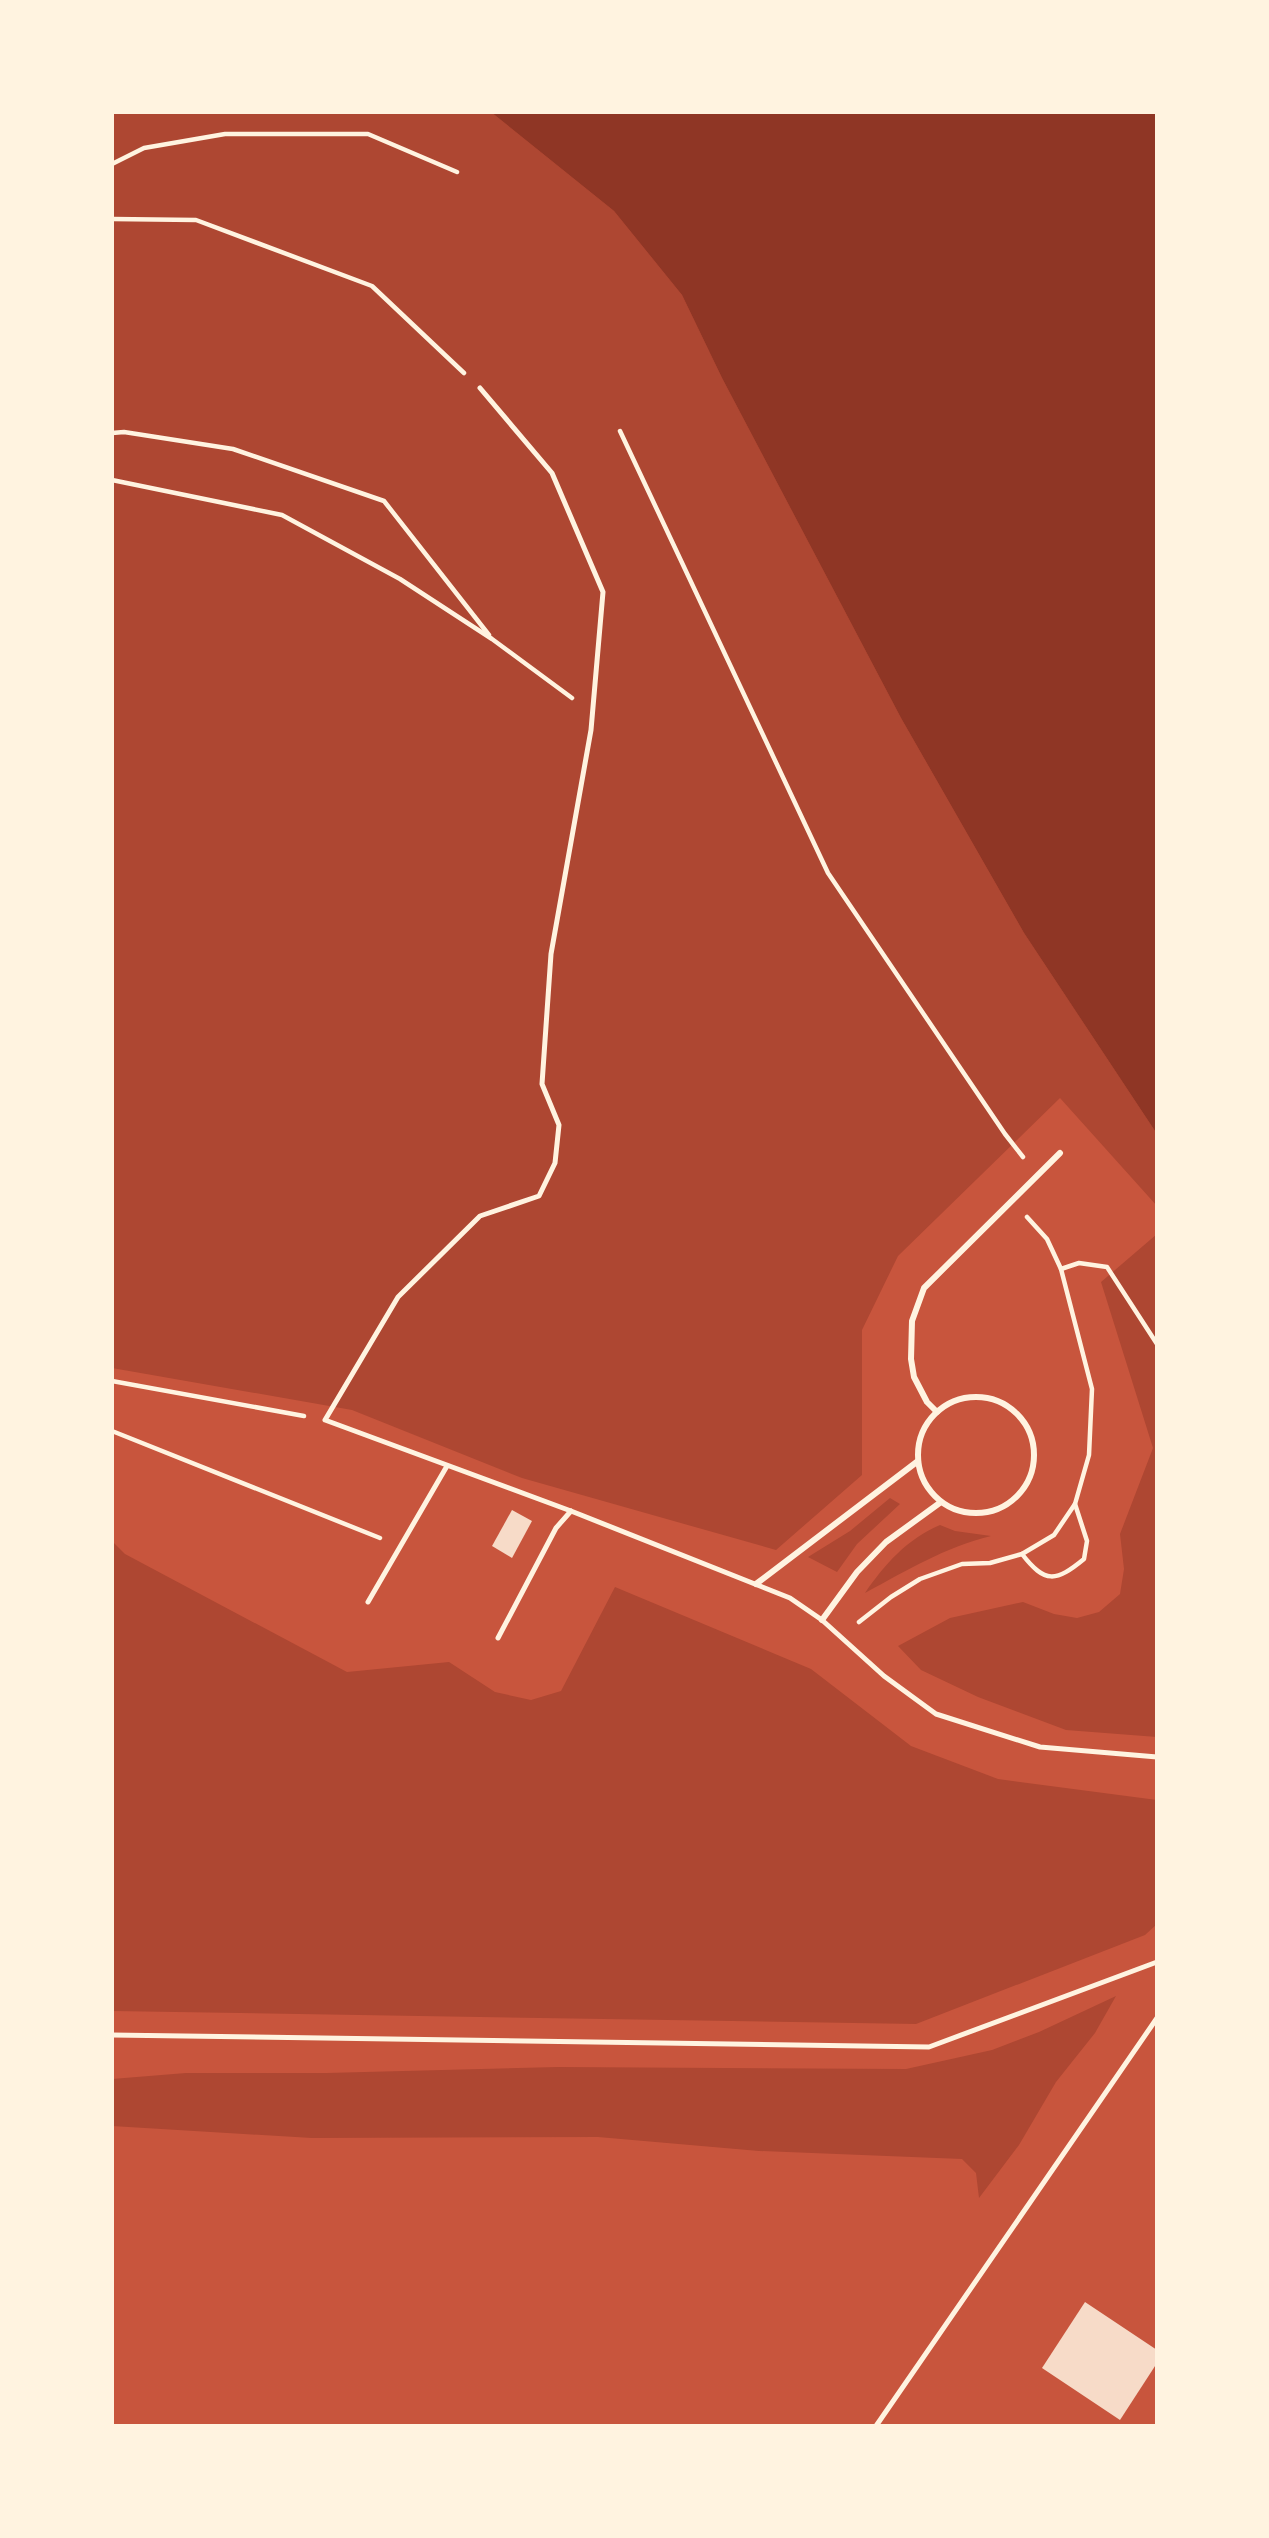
<svg xmlns="http://www.w3.org/2000/svg" width="1269" height="2538" viewBox="0 0 1269 2538" font-family="'Source Sans 3',sans-serif">
<style>
.green{fill:#ae4732}
.water{fill:#8f3625}
.building{fill:#f7dbc8}
.lines{fill:none;stroke-linecap:round;stroke-linejoin:round}
.path{stroke:#fff3e0;stroke-width:4.5}
.service{stroke:#fff3e0;stroke-width:5}
.pedestrian{stroke:#fff3e0;stroke-width:6}
</style>
<rect width="100%" height="100%" fill="#c8553d"/>
<!-- green -->
<g class="green">
<path d="M112 112H491L614 211 682 295 722 378 901 718 1024 933 1157 1134V1206L1060 1098 898 1256 862 1330V1475L776 1550 522 1478 352 1410 112 1368Z"/>
<path d="M1157 1234V1737L1066 1730 978 1697 921 1670 898 1646 950 1618 1023 1602 1054 1614 1077 1618 1099 1612 1120 1594 1124 1569 1120 1534 1153 1448 1101 1282Z"/>
<path d="M890 1498 900 1504 857 1544 837 1572 808 1557 850 1531Z"/>
<path d="M940 1525 955 1531 991 1536C945 1547 906 1571 865 1593 885 1564 907 1539 940 1525Z"/>
<path d="M112 1541 125 1554 347 1672 449 1662 495 1692 531 1700 561 1691 615 1587 811 1669 911 1746 998 1779 1157 1800V1924L1145 1935 916 2024 112 2011Z"/>
<path d="M1116 1996 1095 2033 1056 2082 1019 2145 979 2198 976 2173 962 2159 759 2151 598 2137 312 2138 112 2126V2079L186 2073H326L558 2067 906 2069 992 2050 1039 2032Z"/>
</g>
<!-- water -->
<path class="water" d="M491 112H1157V1134L1024 933 901 718 722 378 682 295 614 211Z"/>
<!-- building -->
<g class="building">
<path d="M512 1510 532 1521 512 1558 492 1546Z"/>
<path d="M1085 2302 1157 2350V2363L1120 2420 1042 2368Z"/>
</g>
<g class="lines">
<!-- path -->
<g class="path">
<path d="M112 164 144 148 225 134H368L457 172"/>
<path d="M112 219 196 220 372 286 464 373"/>
<path d="M620 431 828 873 1005 1134 1023 1157"/>
<path d="M112 433 124 432 233 449 384 501 489 635"/>
<path d="M112 480 282 515 400 579 492 639 572 698"/>
<path d="M1061 1269 1079 1263 1107 1267 1157 1344"/>
<path d="M112 1381 304 1416"/>
<path d="M112 1431 380 1538"/>
<path d="M1022 1554C1045 1584 1056 1582 1084 1559L1087 1541 1075 1504"/>
<path d="M859 1622 891 1597 920 1579 962 1564 990 1563 1022 1554 1054 1535 1075 1504 1089 1455 1092 1389 1061 1269 1047 1239 1027 1217"/>
</g>
<!-- service -->
<g class="service">
<path d="M480 388 552 473 603 592 591 730 551 954 542 1084 559 1125 555 1163 539 1196 480 1216 398 1297 325 1420 571 1511 790 1598 822 1620 884 1676 936 1714 1040 1747 1157 1757"/>
<path d="M368 1602 447 1466"/>
<path d="M498 1638 556 1528 571 1511"/>
<path d="M112 2035 929 2047 1157 1962"/>
<path d="M876 2426 1157 2018"/>
</g>
<!-- pedestrian -->
<g class="pedestrian">
<circle cx="976" cy="1455" r="58"/>
<path d="M937 1412 927 1402 914 1377 911 1359 912 1321 924 1288 1060 1153"/>
<path d="M756 1584 918 1461"/>
<path d="M822 1620 857 1572 886 1542 941 1502"/>
</g>
</g>
<!-- border -->
<rect width="1269" height="2538" fill="none" stroke="#fff3e0" stroke-width="228"/>
</svg>
